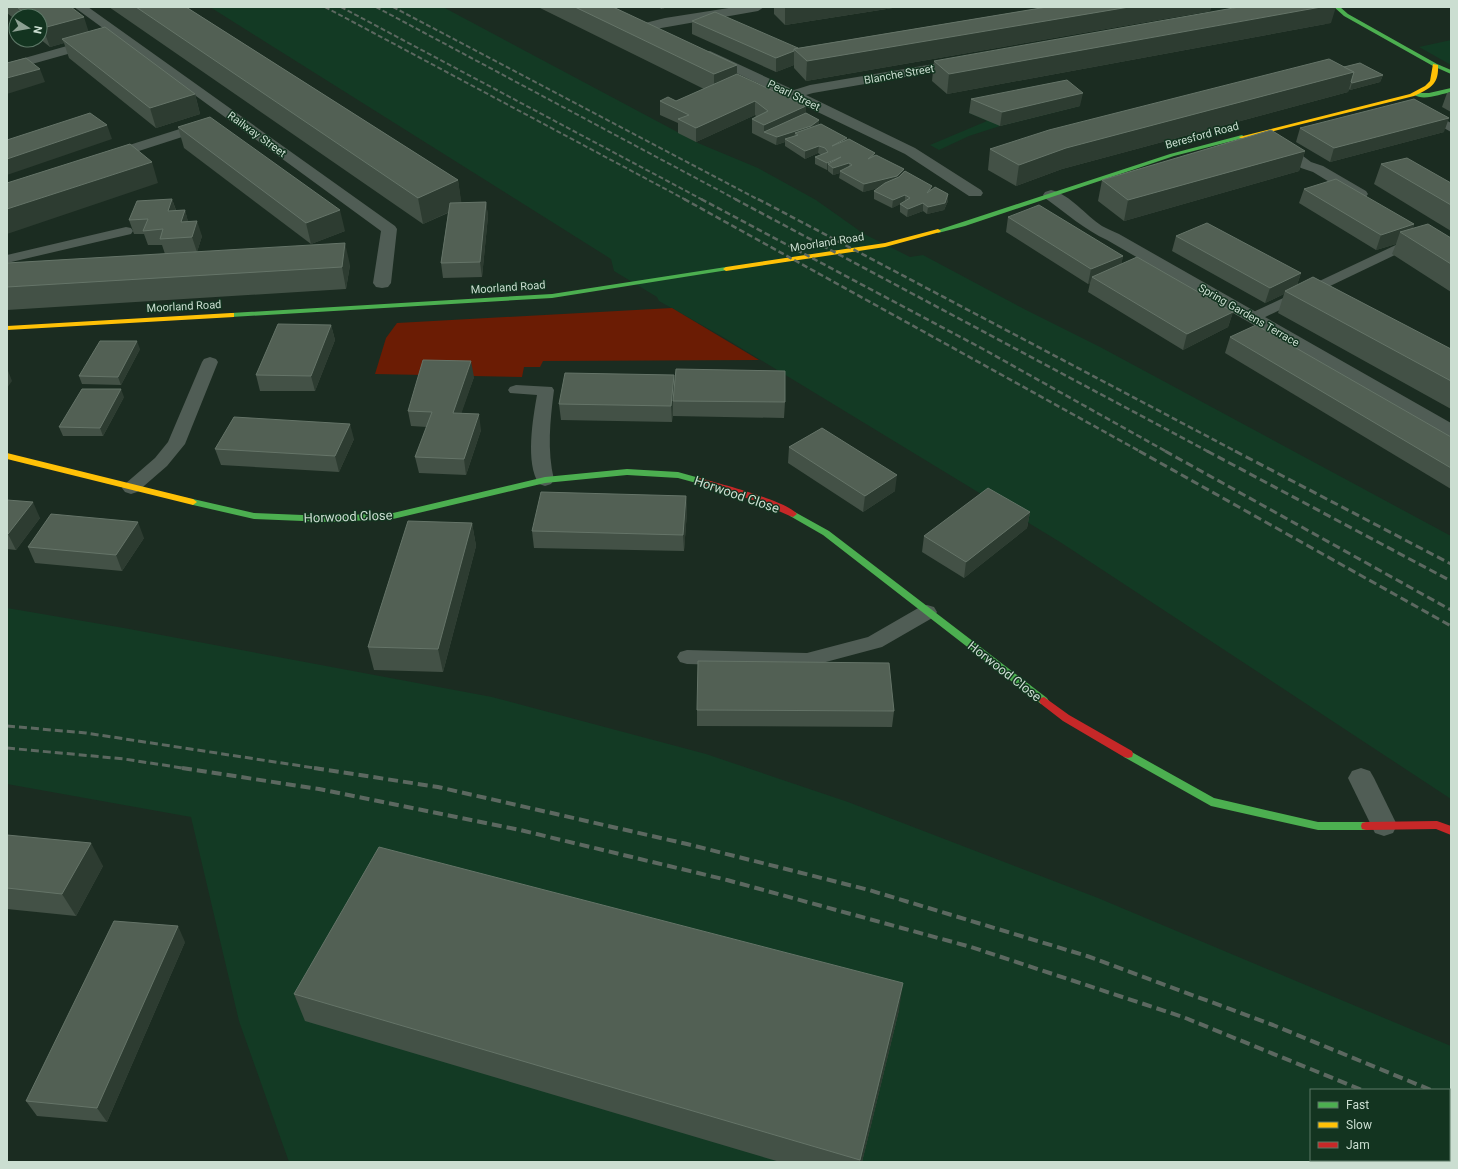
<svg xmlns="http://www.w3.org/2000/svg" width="1458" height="1169" viewBox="0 0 1458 1169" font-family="Roboto,sans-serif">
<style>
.built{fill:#133a24;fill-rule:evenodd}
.green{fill:#6b1c04}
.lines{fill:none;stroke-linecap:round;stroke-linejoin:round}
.lane{fill:#505d55;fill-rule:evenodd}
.street{fill:#505d55;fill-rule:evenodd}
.fast{fill:#4caf50;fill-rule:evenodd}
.slow{fill:#ffc107;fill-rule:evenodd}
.jam{fill:#c62828;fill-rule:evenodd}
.rail-far3{stroke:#5c6860;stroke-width:2;stroke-dasharray:5 2.5;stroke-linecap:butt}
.rail-far2{stroke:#5c6860;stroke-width:2.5;stroke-dasharray:6 3;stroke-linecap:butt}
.rail-far1{stroke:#5c6860;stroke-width:3;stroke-dasharray:8 4;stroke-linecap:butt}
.rail{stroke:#5c6860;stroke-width:4;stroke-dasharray:10 5;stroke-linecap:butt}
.wall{fill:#435146}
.shaded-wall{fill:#2d3c31}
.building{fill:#526054;stroke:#657468}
.labels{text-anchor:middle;stroke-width:3;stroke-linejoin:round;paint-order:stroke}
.far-street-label{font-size:11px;fill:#cbded1;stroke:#133420}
.street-label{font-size:13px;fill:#cbded1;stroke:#133420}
</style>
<rect width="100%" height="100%" fill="#1b2c21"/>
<!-- built -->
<g class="built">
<path d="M210 7H443L698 143 758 168 816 200 857 229 860 232 910 257 923 255 1026 310 1102 348 1451 536V799L1060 542 723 337 659 301 657 297 614 271 611 259Z"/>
<path d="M1451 40V65L1419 47Z"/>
<path d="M1064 94 1080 106 1000 126 969 136 939 150 930 145 987 121 969 113Z"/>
<path d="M7 608 124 628 492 697 706 754 848 802 1098 898 1451 1046V1162H289L239 1021 191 817 7 784ZM1311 1090H1449V1160H1311Z"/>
</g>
<!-- green -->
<path class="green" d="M672 308 759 360 543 361 540 367H524L522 377 375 374 386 338 397 323Z"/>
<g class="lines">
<!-- lane -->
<g class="lane">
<path d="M1425 108 1451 123V132L1421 115 1419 112Z"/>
<path d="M126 227 131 228 133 231 131 234 7 263V255Z"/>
<path d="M1415 236 1420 237 1422 240 1420 243 1259 320H1249L1246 317 1249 314Z"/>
<path d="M210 357 216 359 218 362 185 444 167 466 137 492 131 494 125 492 122 488 125 484 155 458 168 442 202 362 204 359Z"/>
<path d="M516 385 552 387 554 390C550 421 547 450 554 480L551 484 545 486 539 484C525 463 533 418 537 395L510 393 508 390 510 387Z"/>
<path d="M927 605 934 607 937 612 934 617 882 647 807 667 687 664 680 662 677 657 680 652 687 650 807 653 868 637 920 607Z"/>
</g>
<!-- street -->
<g class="street">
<path d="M74 7H88L395 226 397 229 391 283 388 287 382 288 376 287 373 283 381 231Z"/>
<path d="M735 7H764L758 11 650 30 644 26 645 23 665 18Z"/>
<path d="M95 38 100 39 102 42 100 45 7 71V63Z"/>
<path d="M710 51 794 90 810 85 963 59 968 60 970 63 968 66 963 67 813 93 806 95 915 148 981 190 983 193 981 196H969L905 154 705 58 703 55 705 52Z"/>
<path d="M208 120 213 121 215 124 213 127 111 160H101L98 157 101 154Z"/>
<path d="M1278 140 1283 141 1311 162 1323 166 1366 191 1368 194 1366 197H1354L1313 172 1301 168 1273 147 1271 144 1273 141Z"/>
<path d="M1051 190C1071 195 1085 215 1102 226 1107 229 1113 231 1119 234L1451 423V437L1444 435 1107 240C1085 230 1066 213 1045 198L1043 195 1045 192Z"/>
<path d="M1361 768 1370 771 1374 778 1397 825 1393 833 1384 836 1375 833 1371 825 1348 778 1352 771Z"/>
</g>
<!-- fast -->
<g class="fast">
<path d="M1334 7H1340L1348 14 1437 64 1451 70V74L1433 66 1344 16Z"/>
<path d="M1451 88V92C1441 94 1424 101 1414 95L1417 93H1429Z"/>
<path d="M1242 135 1245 137 1244 138 1174 156 965 226 938 233 935 231 1170 154Z"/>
<path d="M726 267 728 268V270L552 298 231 317 227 315 231 313 552 294Z"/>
<path d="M627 469 678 472 703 479 704 481 700 484 678 478 627 475 545 483 393 519 327 522 254 519 193 505 189 502 193 499 254 513 327 516 393 513 545 477Z"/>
<path d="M793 511 829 531 1047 698 1049 701 1047 704H1041L823 535 790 516 789 514 790 512Z"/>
<path d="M1128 750 1214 798 1318 822H1366L1370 823 1371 826 1370 829 1366 830H1318L1211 806 1124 757 1123 754 1124 751Z"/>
</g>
<!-- slow -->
<g class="slow">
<path d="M1433 64 1438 65C1439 85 1430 88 1414 96L1242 139 1239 137 1410 94 1425 86 1430 81Z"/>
<path d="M938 229 941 231 940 232 885 247 726 271 723 269 726 267 885 243Z"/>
<path d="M231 313H234V317L7 330V326Z"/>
<path d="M7 453 193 499 197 502 193 505 7 459Z"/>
</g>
<!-- jam -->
<g class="jam">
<path d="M700 478C720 484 785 500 797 514L793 517 790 516 756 501 697 483 696 481Z"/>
<path d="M1044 697 1069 715 1132 751 1133 754 1132 757 1128 758 1124 757 1063 721 1041 704 1039 701 1041 698Z"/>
<path d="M1437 821 1451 826V835L1436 829 1366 830 1362 829 1361 826 1362 823 1366 822Z"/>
</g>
<!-- rail-far3 -->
<g class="rail-far3">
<path d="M325 7 686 200"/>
<path d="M341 7 703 200"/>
<path d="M376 7 737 200"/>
<path d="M393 7 759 200"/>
</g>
<!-- rail-far2 -->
<g class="rail-far2">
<path d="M684 199 1141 452"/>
<path d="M701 199 983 349 1167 452"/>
<path d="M735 199 1209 452"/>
<path d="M758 199 1237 452"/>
</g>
<!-- rail-far1 -->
<g class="rail-far1">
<path d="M1139 451 1451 626"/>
<path d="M1165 451 1451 610"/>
<path d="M1207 451 1451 581"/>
<path d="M1235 451 1451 564"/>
<path d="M7 726 86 733 321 769"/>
<path d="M7 748 124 759 189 769"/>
</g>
<!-- rail -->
<g class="rail">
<path d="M182 768 319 789 520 830 727 880 971 947 1183 1017 1362 1090"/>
<path d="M314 768 438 787 687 844 869 890 1087 956 1273 1025 1431 1090"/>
<path d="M1449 1098H1451"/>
<path d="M1449 1126H1451"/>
</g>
</g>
<!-- wall -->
<g class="wall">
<path d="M7 7H71L89 32 195 94 200 114 156 128 69 58 64 43 50 47 40 39V16H16V20L7 13Z"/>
<path d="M109 7H186L458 180 461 203 486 202 488 216 482 277 443 278 441 263 448 213 423 224Z"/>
<path d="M538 7H613L737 74 806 106V113L819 124 847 140 875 153 874 155 904 169V173L931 189 948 201 944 210 927 214 923 211 907 217 900 212V204L892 208 874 199V191L878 188 863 192 839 178 840 173 833 175 828 171V170H827L815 164V157L821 155 818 153 805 159 785 146V142L776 145 752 133V119L756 116 755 115 696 142 678 133V123L660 115V101H676L704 89Z"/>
<path d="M657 7H667L662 9Z"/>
<path d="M774 7H899L785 25 774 14Z"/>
<path d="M1047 7H1211L1210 11 806 81 794 68V65L776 72 692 34V21L798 48Z"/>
<path d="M1331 23 947 94 932 81 934 61Z"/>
<path d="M1344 67 1383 75 1380 82 1350 90 1349 89 1348 92 1062 169 1016 186 988 170 990 149Z"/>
<path d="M1451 92V112L1442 107 1447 93Z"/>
<path d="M971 99 1080 106 1000 126 969 113Z"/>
<path d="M178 127 345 231 311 244 184 148Z"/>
<path d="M1300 128 1444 132 1330 162 1296 142Z"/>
<path d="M1305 151 1299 171 1124 221 1098 201 1102 180Z"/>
<path d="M1381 164 1451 183V231L1374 184Z"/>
<path d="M1304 189 1414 224 1413 228 1451 238V292L1392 254 1396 244 1376 250 1299 203Z"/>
<path d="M172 199 176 210H185L188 222 202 236 197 252 350 265 346 289 7 310V263L165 254 162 245H148L144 234H134L129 220Z"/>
<path d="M1008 217 1123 256 1121 264 1233 312 1228 327 1183 350 1088 292 1090 283 1088 284 1006 232Z"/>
<path d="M1176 236 1301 273 1297 285 1451 349V409L1278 313 1284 294 1265 303 1172 251Z"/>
<path d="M331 325 335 340 315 391H260L256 375Z"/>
<path d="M1230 337 1451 437V489L1225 353Z"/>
<path d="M140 349 121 385 82 384 79 376Z"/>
<path d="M674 375 675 382 785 402 784 418 673 416V410L672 422 561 420 559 404Z"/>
<path d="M474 377 461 413 481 430 466 475 419 473 415 457 427 427 411 426 408 411Z"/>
<path d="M124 397 103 436H63L59 427Z"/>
<path d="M354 439 339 472 221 465 215 449Z"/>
<path d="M789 447 895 491 863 512 788 463Z"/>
<path d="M686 496 687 512 684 551 534 548 532 531Z"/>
<path d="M7 500 40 518 16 550 7 549Z"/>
<path d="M1030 512 1027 528 964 578 922 552 924 536Z"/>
<path d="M472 523 476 546 443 672 374 670 368 647Z"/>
<path d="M144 538 122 571 35 563 28 547Z"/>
<path d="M697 710 894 711 892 727 697 726Z"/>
<path d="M7 835 103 866 76 916 7 909Z"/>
<path d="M185 942 107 1122 37 1116 26 1101Z"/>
<path d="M294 994 899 1010 862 1162H780L305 1021Z"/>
</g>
<!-- shaded-wall -->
<g class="shaded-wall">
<path d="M662 7H667L662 9Z"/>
<path d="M785 7H899L785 25Z"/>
<path d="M1129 7H1211L1210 11 806 81 807 61Z"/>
<path d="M1321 7H1336L1331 23 947 94 949 74Z"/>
<path d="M84 17 90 36 62 39 64 43 50 47 43 28Z"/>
<path d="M794 51V65L776 72V58Z"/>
<path d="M737 65V85L714 94V74Z"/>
<path d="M40 69 45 82 7 94V78Z"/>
<path d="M1354 72 1348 92 1062 169 1016 186 1019 165 1066 148Z"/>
<path d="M1383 75 1380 82 1350 90 1352 83Z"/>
<path d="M1083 93 1080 106 1000 126 1002 112Z"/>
<path d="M195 94 200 114 156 128 150 108Z"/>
<path d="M755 101V115L696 142V128Z"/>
<path d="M806 106V120L764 132V125Z"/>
<path d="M1449 118 1444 132 1330 162 1334 148Z"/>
<path d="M819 120V127L798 135 795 133 794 139H785V142L776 145 777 137Z"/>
<path d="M107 125 112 139 7 175V159Z"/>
<path d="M847 138 846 145 832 146Z"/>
<path d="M819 146 818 153 805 159V151Z"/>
<path d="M1305 151 1299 171 1124 221 1128 200Z"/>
<path d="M841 157 828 164V170H827V163Z"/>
<path d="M152 162 158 183 7 234V209Z"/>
<path d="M849 163V170L840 171V173L833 175V168Z"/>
<path d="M904 169V176L896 184 863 192 864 184Z"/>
<path d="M458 180 462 206 423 224 418 198Z"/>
<path d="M948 194V201L944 210 927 214 928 207Z"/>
<path d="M905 195V202L892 208 893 200Z"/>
<path d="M172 199 177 214 168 211Z"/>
<path d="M486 202 488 216 482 277 480 262Z"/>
<path d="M923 203V211L907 217 908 209Z"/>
<path d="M185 210 189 225 181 222Z"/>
<path d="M340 210 345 231 311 244 306 223Z"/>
<path d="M197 221 202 236 197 252 192 237Z"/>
<path d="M1414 224 1409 238 1400 232 1396 244 1376 250 1381 235Z"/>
<path d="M345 243 350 265 346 289 342 267Z"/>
<path d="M1123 256 1120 271 1092 277 1090 283 1088 284 1091 269Z"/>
<path d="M1301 273 1296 288 1285 291 1284 294 1265 303 1270 288Z"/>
<path d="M1233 312 1228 327 1183 350 1187 334Z"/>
<path d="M331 325 335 340 315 391 311 376Z"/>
<path d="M137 341 140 349 121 385 118 377Z"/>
<path d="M471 361 474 377 456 429 453 413Z"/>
<path d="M7 368 12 381 7 388Z"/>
<path d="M674 375 675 390 673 401V409L672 422 671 406Z"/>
<path d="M121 389 124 397 103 436 100 428Z"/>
<path d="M479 414 481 430 466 475 464 459Z"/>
<path d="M350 424 354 439 339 472 335 456Z"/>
<path d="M897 475 895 491 863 512 865 496Z"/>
<path d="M686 496 687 512 684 551 683 535Z"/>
<path d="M33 502 40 518 16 550 8 534Z"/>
<path d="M1030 512 1027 528 964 578 966 562Z"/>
<path d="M138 522 144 538 122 571 116 555Z"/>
<path d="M472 523 476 546 443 672 438 649Z"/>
<path d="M91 843 103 866 76 916 62 894Z"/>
<path d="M178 926 185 942 107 1122 97 1108Z"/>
<path d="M903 983 899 1010 862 1162H860Z"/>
</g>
<!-- building -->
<g class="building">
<path d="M17 7H71L84 17 43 28 40 25V16H28Z"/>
<path d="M136 7H186L458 180 418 198Z"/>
<path d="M575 7H613L737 65 714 74Z"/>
<path d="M1047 7H1129L807 61 794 49Z"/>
<path d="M1239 7H1321L949 74 934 61Z"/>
<path d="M715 12 798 48 794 49V51L776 58 692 21Z"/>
<path d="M105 27 195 94 150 108 62 39Z"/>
<path d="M26 58 40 69 7 78V63Z"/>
<path d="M1329 59 1354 72 1066 148 1019 165 990 149 1049 130Z"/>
<path d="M1360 63 1383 75 1352 83 1351 82 1354 72 1344 67Z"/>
<path d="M737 74 806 106 764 125 752 119 768 111 755 101 696 128 678 119 689 115 660 101 668 97 676 101Z"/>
<path d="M1067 80 1083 93 1002 112 971 99Z"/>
<path d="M1414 99 1449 118 1334 148 1300 128Z"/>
<path d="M90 113 107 125 7 159V140Z"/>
<path d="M806 113 819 120 811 126 777 137 764 132Z"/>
<path d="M210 117 340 210 306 223 178 127Z"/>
<path d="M821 124 847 138 832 146 849 139 875 153 868 159 876 155 904 169 897 176 864 184 840 171 852 165 849 163 833 168 828 164 841 157 827 163 815 157 828 152 825 148 819 146 805 151 785 139 798 135 795 133Z"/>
<path d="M1271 130 1305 151 1128 200 1102 180Z"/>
<path d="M130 144 152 162 7 209V183Z"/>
<path d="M1407 158 1451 183V205L1381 164Z"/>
<path d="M905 171 932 186 927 193 935 187 948 194 945 203 928 207 923 203 908 209 900 204 910 198 905 195 893 200 874 191 885 183 899 177Z"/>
<path d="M1336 179 1414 224 1381 235 1304 189Z"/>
<path d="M172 199 168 211 185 210 181 222 197 221 192 237 160 239 163 229 143 231 148 219 129 220 137 201Z"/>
<path d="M486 202 480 262 441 263 450 203Z"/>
<path d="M1039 205 1123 256 1091 269 1008 217Z"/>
<path d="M1207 223 1301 273 1270 288 1176 236Z"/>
<path d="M1428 224 1451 238V264L1400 232Z"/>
<path d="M345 243 342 267 7 287V263Z"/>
<path d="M1137 257 1233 312 1187 334 1092 277Z"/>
<path d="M1313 277 1451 349V381L1285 291Z"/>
<path d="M278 324 331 325 311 376 256 375Z"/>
<path d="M1256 325 1451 437V468L1230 337Z"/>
<path d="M100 341H137L118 377 79 376Z"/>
<path d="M423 360 471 361 453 413 479 414 464 459 415 457 432 412 408 411Z"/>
<path d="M676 369 785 371V402L673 401Z"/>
<path d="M565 373 674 375 671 406 559 404Z"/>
<path d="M82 389H121L100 428 59 427Z"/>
<path d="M234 417 350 424 335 456 215 449Z"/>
<path d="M822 428 897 475 865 496 789 447Z"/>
<path d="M988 488 1030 512 966 562 924 536Z"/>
<path d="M541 492 686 496 683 535 532 531Z"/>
<path d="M7 500 33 502 8 534H7Z"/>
<path d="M51 514 138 522 116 555 28 547Z"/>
<path d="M408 521 472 523 438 649 368 647Z"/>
<path d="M698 661 889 663 894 711 697 710Z"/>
<path d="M7 835 91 843 62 894 7 888Z"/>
<path d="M379 847 903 983 860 1160 294 994Z"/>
<path d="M114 921 178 926 97 1108 26 1101Z"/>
</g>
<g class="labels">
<!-- far-street labels -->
<g class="far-street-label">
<text transform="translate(899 74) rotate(-10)" y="4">Blanche Street</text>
<text transform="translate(794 95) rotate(26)" y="4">Pearl Street</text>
<text transform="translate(257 134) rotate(36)" y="4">Railway Street</text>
<text transform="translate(1202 135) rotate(-15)" y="4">Beresford Road</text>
<text transform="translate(827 242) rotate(-9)" y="4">Moorland Road</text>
<text transform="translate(508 287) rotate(-4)" y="4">Moorland Road</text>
<text transform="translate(184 306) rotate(-3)" y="4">Moorland Road</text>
<text transform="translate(1249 315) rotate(30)" y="4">Spring Gardens Terrace</text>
</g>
<!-- street labels -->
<g class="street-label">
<text transform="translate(737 494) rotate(19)" y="5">Horwood Close</text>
<text transform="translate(348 516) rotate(-2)" y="5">Horwood Close</text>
<text transform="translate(1005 671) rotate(38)" y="5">Horwood Close</text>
</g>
</g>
<!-- border -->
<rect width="1458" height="1169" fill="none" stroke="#cbded1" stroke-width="16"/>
<!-- legend -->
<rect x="1310" y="1089" width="140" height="72" fill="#133420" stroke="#5d7867"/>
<rect x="1318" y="1102" width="20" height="6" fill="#4caf50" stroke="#5d7867"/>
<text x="1346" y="1109" font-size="12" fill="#cbded1">Fast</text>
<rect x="1318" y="1122" width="20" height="6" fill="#ffc107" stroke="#5d7867"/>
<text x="1346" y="1129" font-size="12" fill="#cbded1">Slow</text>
<rect x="1318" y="1142" width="20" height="6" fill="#c62828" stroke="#5d7867"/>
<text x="1346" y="1149" font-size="12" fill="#cbded1">Jam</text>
<!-- north arrow -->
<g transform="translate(28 28) rotate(101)"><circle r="19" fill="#133420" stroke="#5d7867"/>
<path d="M0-3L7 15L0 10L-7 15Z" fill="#8da093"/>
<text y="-6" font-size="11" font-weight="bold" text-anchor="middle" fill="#cbded1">N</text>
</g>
</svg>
